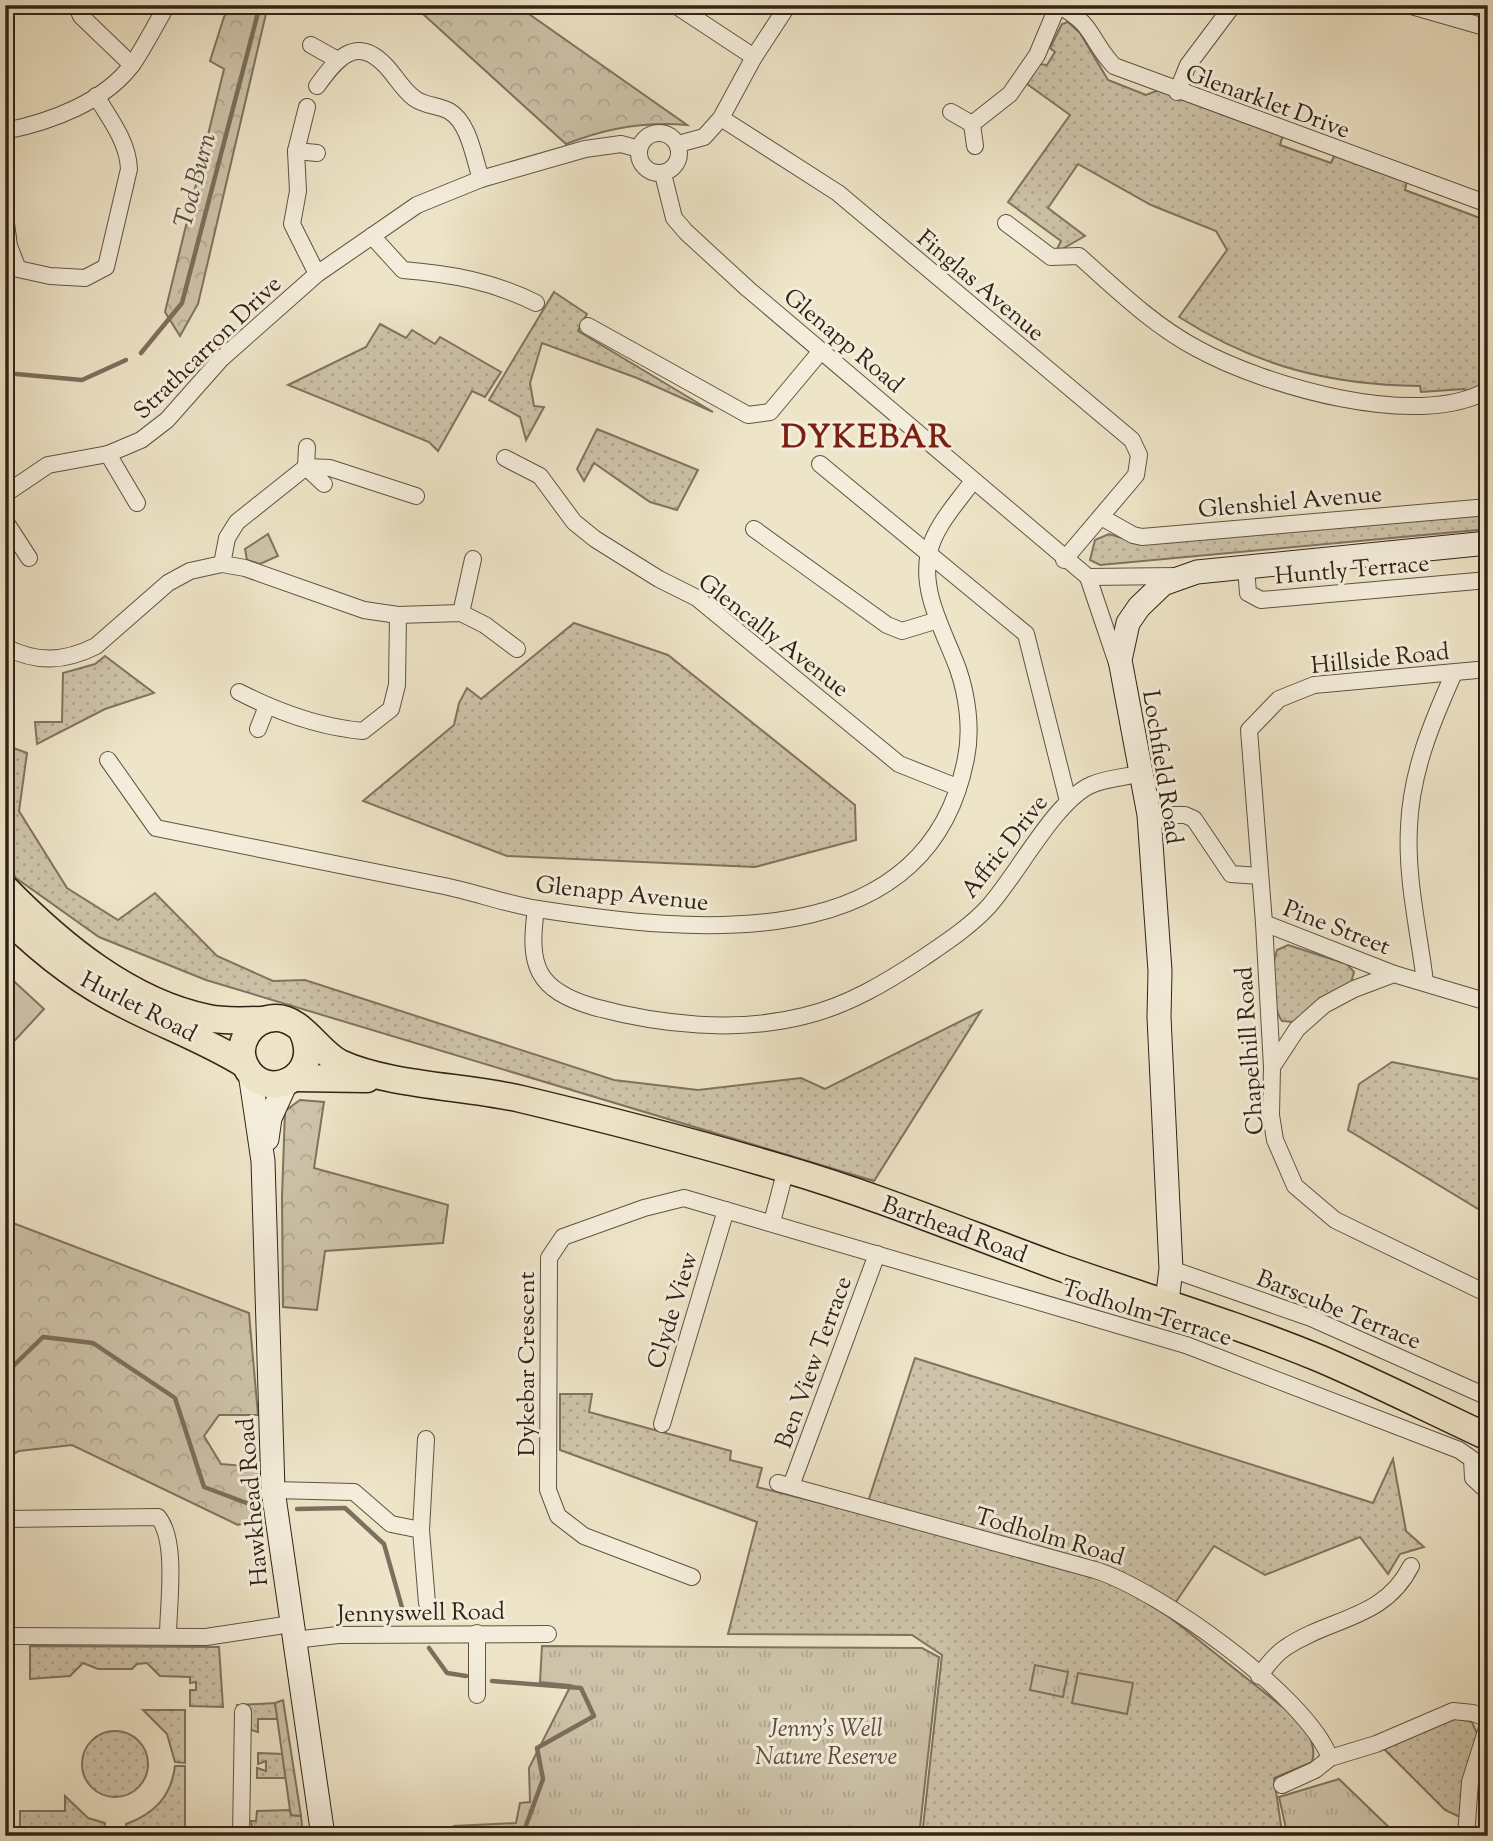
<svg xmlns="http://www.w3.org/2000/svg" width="1493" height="1841" viewBox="0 0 1493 1841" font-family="'Sorts Mill Goudy',serif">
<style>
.grass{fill:url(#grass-dots);stroke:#807360;stroke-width:2}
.forest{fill:url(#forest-crowns);stroke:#807360;stroke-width:2}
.park{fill:url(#park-tufts);stroke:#807360;stroke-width:2}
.pitch{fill:#cec3a9;stroke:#807360;stroke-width:2}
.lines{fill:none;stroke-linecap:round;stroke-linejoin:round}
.stream{stroke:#7c6f5d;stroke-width:4.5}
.street-casing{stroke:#605343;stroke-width:18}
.secondary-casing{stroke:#312317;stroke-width:25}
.primary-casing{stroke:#312317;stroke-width:29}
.street{stroke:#f4eddb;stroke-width:16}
.secondary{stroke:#f4eddb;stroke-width:23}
.primary{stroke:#eee4c7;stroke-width:26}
.labels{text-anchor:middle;stroke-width:6;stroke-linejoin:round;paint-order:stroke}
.street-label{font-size:24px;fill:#312317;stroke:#f4eddb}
.park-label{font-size:24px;font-style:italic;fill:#584b3c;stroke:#f4eddb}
.water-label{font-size:26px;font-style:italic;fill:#5d4f40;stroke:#f4eddb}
.district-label{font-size:32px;font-weight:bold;letter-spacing:2px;fill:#7a1f14;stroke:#f4eddb}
</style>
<defs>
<pattern id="grass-dots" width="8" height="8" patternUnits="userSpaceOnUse" patternTransform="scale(1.75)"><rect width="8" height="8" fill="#cec3a9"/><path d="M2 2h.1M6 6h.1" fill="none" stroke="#b1a791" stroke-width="1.8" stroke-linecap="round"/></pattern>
<pattern id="forest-crowns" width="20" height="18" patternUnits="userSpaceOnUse" patternTransform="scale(1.75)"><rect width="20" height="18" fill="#cec3a9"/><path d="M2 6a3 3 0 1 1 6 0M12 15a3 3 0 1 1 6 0" fill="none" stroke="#b1a791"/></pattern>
<pattern id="park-tufts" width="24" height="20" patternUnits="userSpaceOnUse" patternTransform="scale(1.75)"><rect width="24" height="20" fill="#cec3a9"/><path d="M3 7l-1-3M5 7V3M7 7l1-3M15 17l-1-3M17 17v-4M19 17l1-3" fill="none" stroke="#b1a791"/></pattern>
</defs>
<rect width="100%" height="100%" fill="#eee4c7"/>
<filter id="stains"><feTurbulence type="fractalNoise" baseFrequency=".00286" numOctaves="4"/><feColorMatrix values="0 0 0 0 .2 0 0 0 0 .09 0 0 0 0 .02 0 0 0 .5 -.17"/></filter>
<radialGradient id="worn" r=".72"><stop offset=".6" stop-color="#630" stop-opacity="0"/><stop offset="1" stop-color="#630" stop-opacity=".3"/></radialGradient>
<!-- grass -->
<g class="grass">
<path d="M1068 22 1080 33 1108 80 1146 95 1159 90 1283 135 1280 145 1331 163 1335 154 1407 181 1405 190 1488 221V384L1467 395 1464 389 1421 392 1420 386C1329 385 1256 366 1179 317L1227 250 1216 231 1151 205 1078 164 1048 208 1085 236 1055 253 1061 241 1008 202 1070 115 1027 84 1039 64 1047 65 1055 52 1050 48 1062 24Z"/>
<path d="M554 292 587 314 578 331 713 412 637 378 542 343 530 383 534 406 544 407 526 440 520 417 489 400Z"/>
<path d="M380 324 406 338 412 330 435 344 440 337 501 372 485 397 472 391 438 451 429 442 288 385 366 347Z"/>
<path d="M597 429 698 470 677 510 650 502 594 463 584 481 577 469Z"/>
<path d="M1488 513V529L1100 565 1090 560 1095 540 1109 534 1142 544Z"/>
<path d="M574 623 668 655 855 805 856 840 755 867 507 856 363 801 454 725 459 703 467 688 481 699Z"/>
<path d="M105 656 154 693 105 709 37 744 35 722H62L63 673 95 664Z"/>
<path d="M5 745 27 753 19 811 67 888 118 920 155 893 217 956 273 981 305 980 614 1080 698 1090 801 1078 825 1089 981 1011 874 1181 206 980 99 937 16 878 5 860Z"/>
<path d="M1288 945 1347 964 1354 972 1351 983 1295 1022 1282 1021C1270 1004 1270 970 1277 950Z"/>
<path d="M1392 1062 1488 1081V1215L1348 1130 1359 1084Z"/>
<path d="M915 1358 1373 1503 1393 1459 1406 1531 1424 1547 1400 1554 1388 1574 1360 1537 1265 1575 1214 1546 1167 1615 1299 1720C1308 1733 1317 1746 1312 1762L1274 1778 1282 1832 1276 1836H922L942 1655 912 1635 728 1634 757 1522 560 1450V1394H592L589 1412 731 1451 730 1460 762 1468 757 1487 864 1514Z"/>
<path d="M30 1646 219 1647 223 1707 190 1706V1690H196V1682L190 1683V1677L160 1676 147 1663 137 1664 132 1669H98L83 1663 70 1676 30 1679Z"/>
<path d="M275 1703 278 1719H258V1732L251 1730 246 1711 238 1705Z"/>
<path d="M143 1710H185V1763L175 1762 167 1734Z"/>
<path d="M1456 1718 1472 1722 1478 1736 1460 1817 1445 1810 1384 1749Z"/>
<circle cx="115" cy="1764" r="33"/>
<path d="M258 1753 284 1754 287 1778H257V1768L266 1771V1761L258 1764Z"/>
<path d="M175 1766H185V1836H127L126 1824C154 1814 171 1797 175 1766Z"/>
<path d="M65 1796 88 1818 105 1823 103 1836H5L20 1833V1811H65Z"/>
<path d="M290 1810 291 1815 301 1816 302 1826 293 1836H253L251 1821H256L257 1811Z"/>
</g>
<!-- forest -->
<g class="forest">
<path d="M231 5H268L198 304 180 336 165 312 224 69 210 61 224 17Z"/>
<path d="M413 5H516L687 125C645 121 606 128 566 144Z"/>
<path d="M300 1100 324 1102 314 1168 448 1205 443 1243 325 1251 317 1310 283 1307 282 1197 285 1111Z"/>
<path d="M5 1220 249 1313 258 1415H219L204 1436 221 1464 257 1467V1518L238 1525 72 1445 19 1451 5 1458Z"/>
<path d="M283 1700 301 1816 291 1815 290 1810 275 1703Z"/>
</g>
<!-- park -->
<g class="park">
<path d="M268 534 278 556 260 564 247 560 245 549Z"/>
<path d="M542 1646 922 1648 939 1657 919 1836H455L454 1826 516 1823 520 1803 530 1802 529 1768 571 1685 540 1682Z"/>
<path d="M1035 1665 1068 1672 1063 1697 1030 1690Z"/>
<path d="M1339 1779 1398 1836H1283L1287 1833 1279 1797Z"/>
</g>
<!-- pitch -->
<g class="pitch">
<path d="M5 973 44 1009 5 1051Z"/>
<path d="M1078 1673 1133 1683 1127 1714 1072 1703Z"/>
</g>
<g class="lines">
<!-- stream -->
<g class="stream">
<path d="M141 353 182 303 260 5"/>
<path d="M5 373 82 380 126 360"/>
<path d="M5 1374 43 1337 93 1343 175 1398 204 1487 252 1505"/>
<path d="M297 1509 345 1508 384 1544 403 1611"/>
<path d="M429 1648 447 1673 466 1676"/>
<path d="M492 1681 581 1688 594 1716 537 1748 543 1779 524 1831 529 1836"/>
</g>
<defs>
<g id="street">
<path d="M76 5 81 16 132 65"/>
<path d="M675 5 754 57"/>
<path d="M1058 5C1096 26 1088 38 1114 66L1488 204"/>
<path d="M1408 5 1488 28"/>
<path d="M311 45 336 59"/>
<path d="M317 86C335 61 355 34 385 65 395 75 402 89 414 98 424 106 438 105 449 111 469 122 474 158 481 179"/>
<path d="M1177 92 1188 65 1233 5"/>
<path d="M307 107 296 151 298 191 292 224 317 274"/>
<path d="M951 112 972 124"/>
<path d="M721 118 838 193 1132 440 1139 455 1136 475 1064 560"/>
<path d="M5 131C50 122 106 102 134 62 146 44 156 24 167 5"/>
<circle cx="659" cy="153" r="20"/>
<path d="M678 144 704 137 721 118 754 57 788 5"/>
<path d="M975 146 972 124 1010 94 1037 55 1058 5"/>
<path d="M296 151 317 153"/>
<path d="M663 174 674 218 686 232 748 289 1088 577"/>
<path d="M5 216 9 246 18 269 50 276 85 278 106 267 129 169C128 142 110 119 96 96"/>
<path d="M1006 223 1051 257 1079 256C1116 289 1153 325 1196 348 1263 385 1417 431 1488 390"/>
<path d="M372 236 403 270C451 274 492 281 536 303"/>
<path d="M588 326 748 415 770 412 821 351"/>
<path d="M307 447 306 467 324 484"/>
<path d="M108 454 137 503"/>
<path d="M505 458 540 476 574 522 595 539 659 579 697 598 899 764 957 787"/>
<path d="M820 464 1026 634 1068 801"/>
<path d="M5 494 48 465 108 454 141 440 167 420 221 359 317 274 417 205 481 179 585 149 621 144 639 149"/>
<path d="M1101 517 1133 535 1142 537 1488 507"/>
<path d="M5 521 29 558"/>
<path d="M754 529 887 625 902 631 938 620"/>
<path d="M222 564 227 538 237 522 306 467 330 468 416 496"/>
<path d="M1246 568 1248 593 1261 600 1488 580"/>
<path d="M1088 577 1117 663"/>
<path d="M1088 577 1176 576"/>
<path d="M461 613 473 559"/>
<path d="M5 647C37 663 64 662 96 646L168 583 190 571 222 564 245 568 364 610 398 615 461 613 485 625 517 649"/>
<path d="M1488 669 1314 685 1279 699 1249 730 1264 923 1272 1067 1271 1115 1275 1140 1295 1186 1335 1220 1488 1294"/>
<path d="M239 692C278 712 319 727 363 731L391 709 397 685 398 615"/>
<path d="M258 729 267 706"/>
<path d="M108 760 156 828C250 847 344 866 439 885 472 891 505 904 538 909 691 933 928 959 966 758 972 729 967 695 958 669 945 633 920 593 929 553 934 527 957 503 972 482"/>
<path d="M1149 815H1185L1194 819 1231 874 1260 876"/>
<path d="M536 909C528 966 536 990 594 1007 660 1025 737 1033 804 1016 847 1006 887 982 923 958 945 943 971 926 989 906 1017 875 1055 801 1091 785 1106 778 1127 777 1143 773"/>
<path d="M1264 923 1394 974"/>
<path d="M1425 982C1419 932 1406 878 1409 827 1411 772 1432 722 1454 673"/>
<path d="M1272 1067 1297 1029 1324 1005 1354 989 1394 974 1488 1002"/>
<path d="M772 1222 786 1169"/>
<path d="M1171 1269 1311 1318 1488 1397"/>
<path d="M662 1424 726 1210"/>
<path d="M778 1483 1095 1570C1159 1590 1306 1695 1330 1758"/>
<path d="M791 1486 877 1254"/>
<path d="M273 1490 354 1492 391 1524 421 1530 427 1603"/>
<path d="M5 1519 158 1517C178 1541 168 1605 168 1636"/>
<path d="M421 1530 426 1439"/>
<path d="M692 1577 584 1536 558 1516 548 1490 549 1258 563 1237 644 1208 684 1198 1186 1345 1459 1450 1472 1459 1473 1478 1488 1492"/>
<path d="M477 1633V1695"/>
<path d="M5 1636 206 1637 291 1624"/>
<path d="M294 1640 338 1635 548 1634"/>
<path d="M1259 1676C1267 1666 1274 1655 1285 1648 1330 1617 1384 1620 1411 1566"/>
<path d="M1282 1785 1315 1770 1330 1758 1376 1744 1453 1711 1473 1713 1488 1719"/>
<path d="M241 1836 243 1712"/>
<path d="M1466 1836 1470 1782 1488 1725"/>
</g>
<g id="secondary">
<path d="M250 1073 263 1161 273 1490 323 1836"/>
<path d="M267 1139 270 1118 286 1083"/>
<path d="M1167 1301 1171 1269 1159 1017 1160 971 1149 815 1120 660 1128 623 1139 607 1163 584 1197 572 1488 543"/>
</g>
<g id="primary">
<path d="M5 888C60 944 129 1002 208 1018 226 1022 245 1020 263 1020"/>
<path d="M5 916C41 952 82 984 127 1006 168 1027 205 1040 244 1064"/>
<path d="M302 1031C325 1078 264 1105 245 1065 235 1044 251 1019 275 1018 301 1017 318 1052 340 1063 390 1086 466 1086 521 1099 609 1120 698 1143 785 1169 877 1196 966 1233 1056 1266 1144 1297 1234 1323 1321 1359 1377 1383 1432 1411 1488 1437"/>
<path d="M295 1078 367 1079"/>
</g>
</defs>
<!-- street casing -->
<use href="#street" class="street-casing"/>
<!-- secondary casing -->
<use href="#secondary" class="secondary-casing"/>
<!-- primary casing -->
<use href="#primary" class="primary-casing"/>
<!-- street -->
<use href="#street" class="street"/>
<!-- secondary -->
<use href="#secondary" class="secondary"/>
<!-- primary -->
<use href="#primary" class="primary"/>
</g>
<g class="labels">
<!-- street labels -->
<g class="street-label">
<text transform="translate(1268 101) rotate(20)" y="8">Glenarklet Drive</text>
<text transform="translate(981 285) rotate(40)" y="8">Finglas Avenue</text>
<text transform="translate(844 340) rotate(40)" y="8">Glenapp Road</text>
<text transform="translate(207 347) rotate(-44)" y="8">Strathcarron Drive</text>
<text transform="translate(1290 501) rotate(-5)" y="8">Glenshiel Avenue</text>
<text transform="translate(1352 569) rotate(-5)" y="8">Huntly Terrace</text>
<text transform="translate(774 635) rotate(38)" y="8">Glencally Avenue</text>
<text transform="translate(1380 658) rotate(-6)" y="8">Hillside Road</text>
<text transform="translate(1163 767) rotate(81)" y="8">Lochfield Road</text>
<text transform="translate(1004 846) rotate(-52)" y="8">Affric Drive</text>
<text transform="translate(622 893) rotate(6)" y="8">Glenapp Avenue</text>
<text transform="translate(1337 927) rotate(21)" y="8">Pine Street</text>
<text transform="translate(139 1006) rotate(27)" y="8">Hurlet Road</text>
<text transform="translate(1249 1051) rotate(-94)" y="8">Chapelhill Road</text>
<text transform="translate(955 1229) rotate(20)" y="8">Barrhead Road</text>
<text transform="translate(1339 1309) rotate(22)" y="8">Barscube Terrace</text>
<text transform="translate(672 1310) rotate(-73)" y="8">Clyde View</text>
<text transform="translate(1147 1312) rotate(17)" y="8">Todholm Terrace</text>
<text transform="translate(813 1362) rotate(-70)" y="8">Ben View Terrace</text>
<text transform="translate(526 1364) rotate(-90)" y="8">Dykebar Crescent</text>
<text transform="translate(252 1502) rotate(-95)" y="8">Hawkhead Road</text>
<text transform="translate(1050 1536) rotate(16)" y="8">Todholm Road</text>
<text transform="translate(421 1612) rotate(-1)" y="8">Jennyswell Road</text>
</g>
<!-- park labels -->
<g class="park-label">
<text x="826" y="1736">Jenny's Well<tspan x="826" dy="28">Nature Reserve</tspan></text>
</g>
<!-- water labels -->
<g class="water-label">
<text transform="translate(194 180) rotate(-75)" y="9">Tod Burn</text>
</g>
<!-- district labels -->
<g class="district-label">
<text x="867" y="447">DYKEBAR</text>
</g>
</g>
<!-- margin -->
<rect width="1493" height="1841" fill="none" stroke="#eee4c7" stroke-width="28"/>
<rect x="7" y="7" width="1479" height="1827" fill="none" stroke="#312317" stroke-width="3.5"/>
<rect x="14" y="14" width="1465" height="1813" fill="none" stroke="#312317" stroke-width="2"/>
<rect width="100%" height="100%" filter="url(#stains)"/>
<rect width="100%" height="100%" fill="url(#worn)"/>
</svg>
